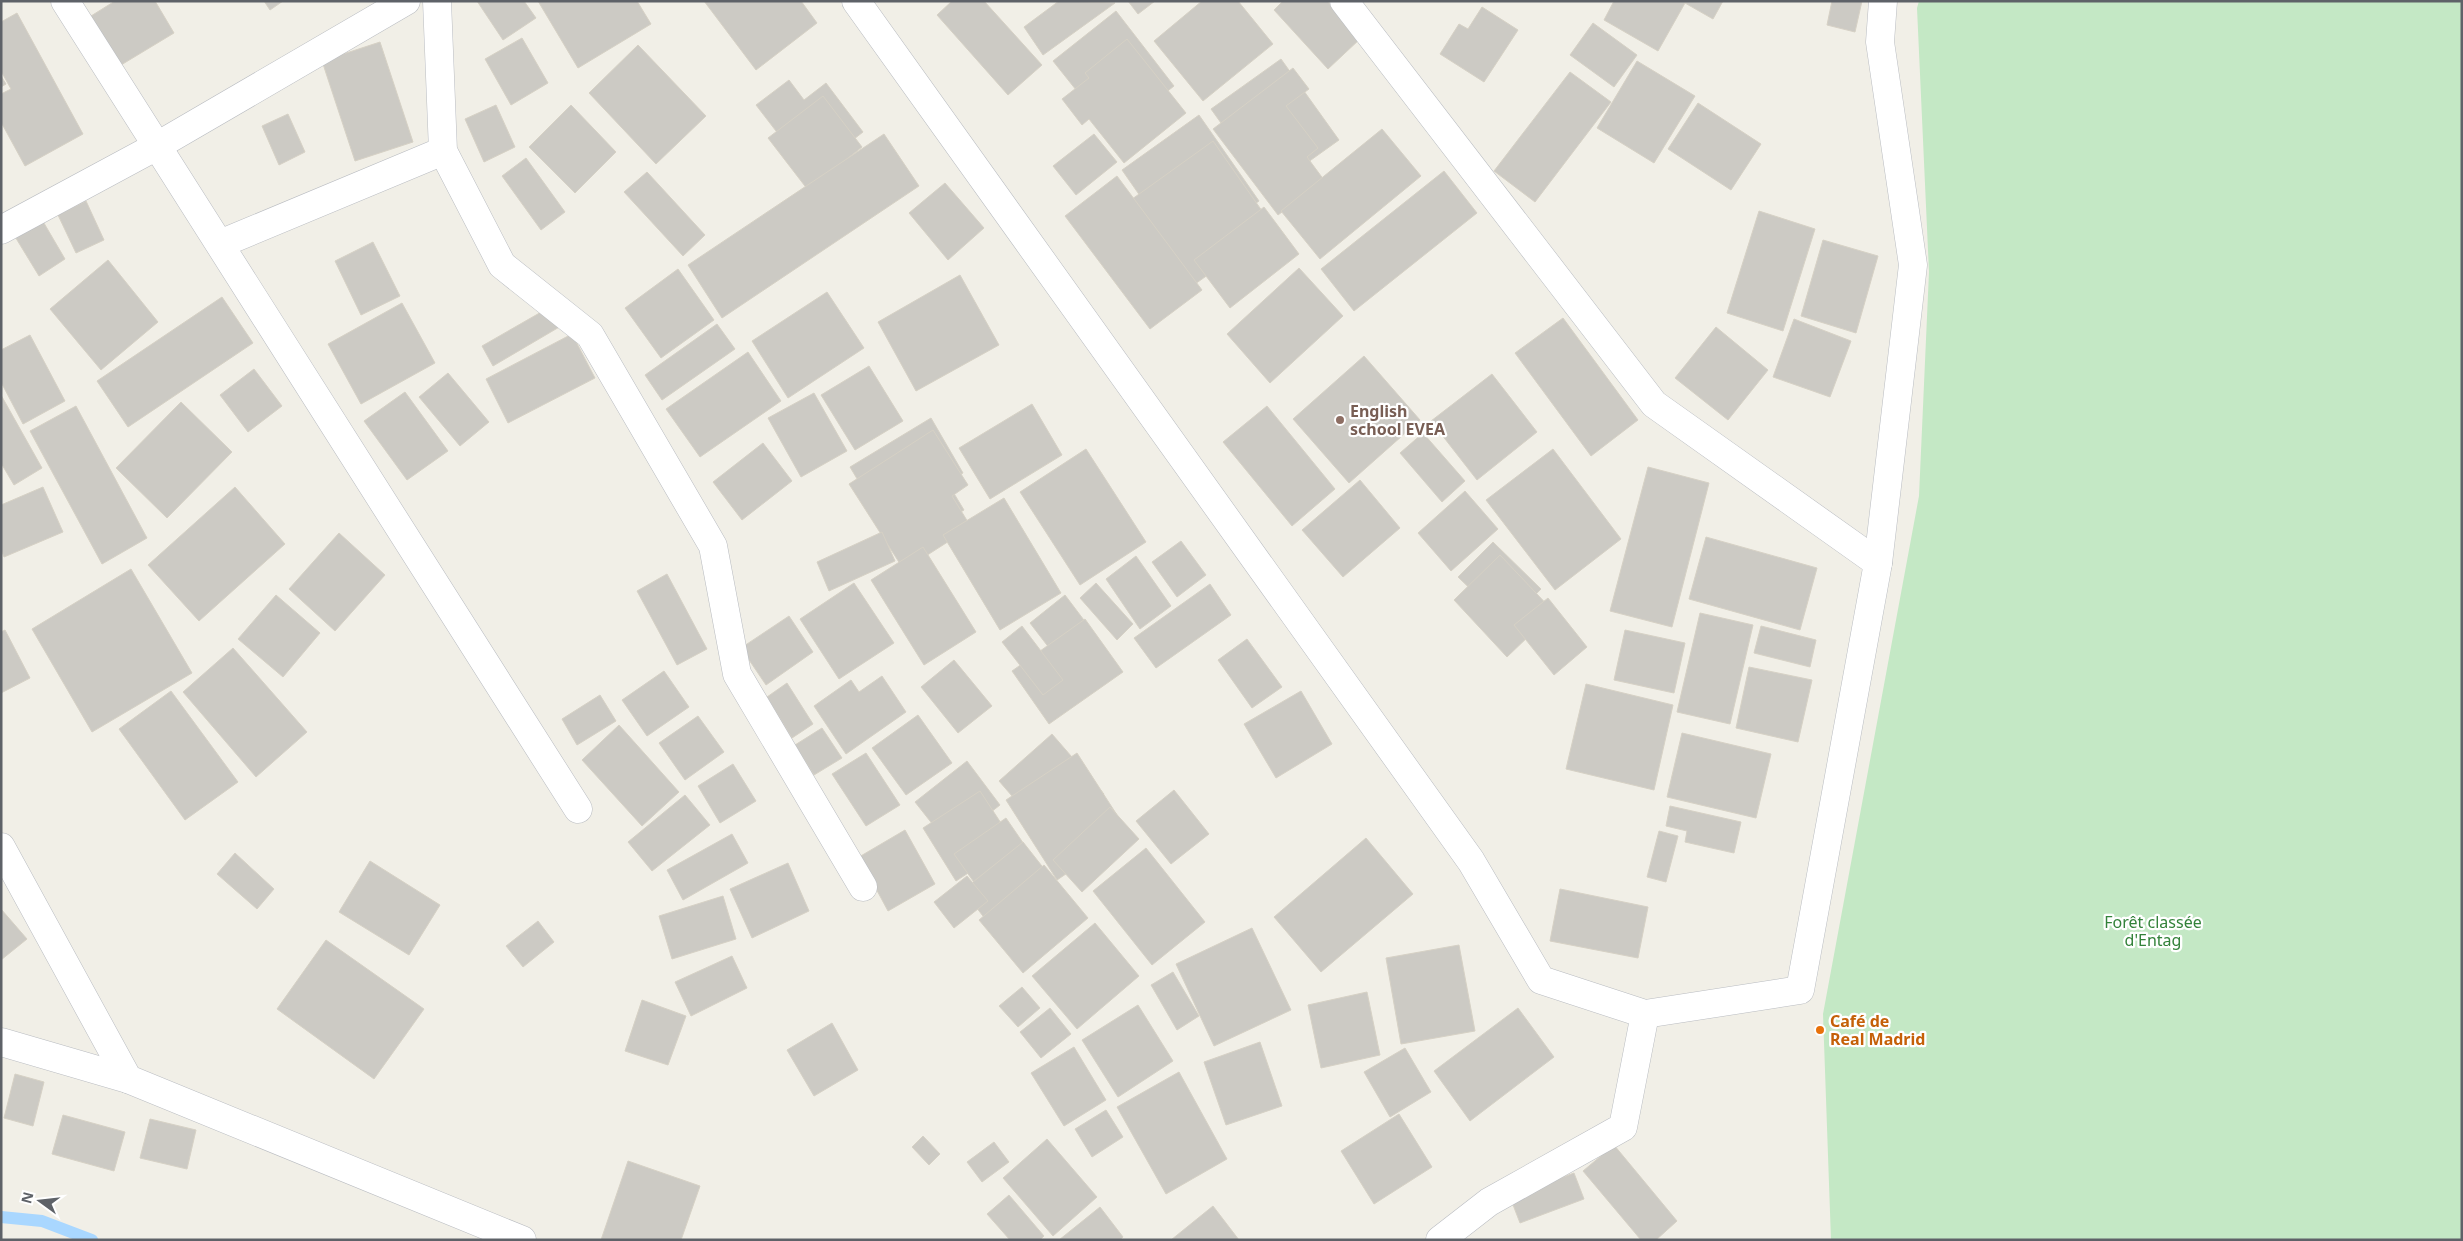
<svg xmlns="http://www.w3.org/2000/svg" width="2463" height="1241" viewBox="0 0 2463 1241" font-family="'Noto Sans',sans-serif">
<style>
.green{fill:#c4e8c5}
.lines{fill:none;stroke-linecap:round;stroke-linejoin:round}
.stream{stroke:#a9d7ff;stroke-width:12}
.building{fill:#cccac4;stroke:#d6d1c5}
.minor-casing{stroke:#b9bcc1;stroke-width:29}
.minor{stroke:#fff;stroke-width:28}
.education-dot{fill:#8d6e63;stroke:#fff;stroke-width:2}
.food-dot{fill:#e8710a;stroke:#fff;stroke-width:2}
.labels{text-anchor:middle;stroke-width:4.5;stroke-linejoin:round;paint-order:stroke}
.education-label{font-size:16px;font-weight:bold;fill:#785e54;stroke:#fff;text-anchor:start}
.park-label{font-size:16px;fill:#33823a;stroke:#fff}
.food-label{font-size:16px;font-weight:bold;fill:#c56008;stroke:#fff;text-anchor:start}
</style>
<rect width="100%" height="100%" fill="#f1efe7"/>
<!-- green -->
<path class="green" d="M1919 1H2462V1240H1831L1823 1014 1919 496 1929 272 1917 8Z"/>
<g class="lines">
<!-- stream -->
<path class="stream" d="M1 1217 42 1221 92 1240"/>
</g>
<!-- building -->
<g class="building">
<path d="M115 1H155L174 33 121 65 91 16Z"/>
<path d="M264 1H283L270 10Z"/>
<path d="M477 1H524L536 18 503 40Z"/>
<path d="M538 1H637L651 24 578 68Z"/>
<path d="M704 1H801L817 23 756 70Z"/>
<path d="M952 1H984L1042 65 1008 95 937 15Z"/>
<path d="M1059 1 1115 3 1043 55 1024 27Z"/>
<path d="M1128 1H1155L1138 14Z"/>
<path d="M1202 1H1238L1273 44 1203 101 1154 41Z"/>
<path d="M1283 1H1327L1361 38 1328 69 1274 10Z"/>
<path d="M1614 1H1723L1713 19 1685 3 1658 51 1604 20Z"/>
<path d="M1832 1H1862L1855 32 1827 25Z"/>
<path d="M1482 7 1518 30 1484 82 1440 54 1459 24 1468 29Z"/>
<path d="M1116 11 1174 86 1112 135 1053 61Z"/>
<path d="M17 13 83 134 25 166 1 122V94L11 89 1 71V22Z"/>
<path d="M1593 23 1637 55 1614 87 1570 55Z"/>
<path d="M522 38 548 83 511 105 485 59Z"/>
<path d="M1127 39 1186 113 1124 163 1089 119 1082 125 1062 99 1089 78 1085 73Z"/>
<path d="M380 42 413 142 355 161 322 61Z"/>
<path d="M638 45 706 116 656 164 589 93Z"/>
<path d="M1281 59 1339 140 1269 190 1211 109Z"/>
<path d="M1637 61 1695 96 1654 163 1597 128Z"/>
<path d="M1293 68 1309 89 1286 106 1318 148 1307 157 1324 180 1278 215 1213 129Z"/>
<path d="M1570 72 1611 102 1535 202 1494 171Z"/>
<path d="M1 76 6 84 1 87Z"/>
<path d="M789 80 804 100 826 83 863 132 809 174 756 105Z"/>
<path d="M823 96 862 147 808 190 768 138Z"/>
<path d="M1698 103 1761 144 1731 190 1668 149Z"/>
<path d="M496 105 515 147 484 162 465 119Z"/>
<path d="M571 105 616 152 575 193 529 147Z"/>
<path d="M288 114 305 152 279 165 262 126Z"/>
<path d="M1199 115 1259 201 1182 256 1122 170Z"/>
<path d="M1382 129 1421 176 1320 259 1281 211Z"/>
<path d="M884 134 919 186 722 318 688 265Z"/>
<path d="M1094 134 1117 162 1076 195 1053 166Z"/>
<path d="M1213 141 1274 228 1188 289 1128 202Z"/>
<path d="M526 158 565 212 541 230 502 176Z"/>
<path d="M1444 171 1477 213 1354 311 1321 269Z"/>
<path d="M647 172 705 235 683 256 624 192Z"/>
<path d="M1117 176 1202 290 1150 329 1065 216Z"/>
<path d="M945 183 984 228 948 260 909 213Z"/>
<path d="M86 201 104 240 76 253 58 215Z"/>
<path d="M1264 207 1299 254 1230 308 1194 260Z"/>
<path d="M1759 211 1815 229 1783 331 1727 313Z"/>
<path d="M41 218 65 259 39 276 14 235Z"/>
<path d="M1823 240 1878 256 1856 333 1801 316Z"/>
<path d="M373 242 400 296 361 315 335 261Z"/>
<path d="M108 260 158 322 101 370 50 309Z"/>
<path d="M1299 268 1343 316 1270 383 1227 334Z"/>
<path d="M678 269 714 320 661 358 625 308Z"/>
<path d="M960 275 999 345 916 391 878 322Z"/>
<path d="M827 292 864 348 788 398 752 341Z"/>
<path d="M222 297 253 343 128 427 97 381Z"/>
<path d="M402 303 435 363 361 404 328 344Z"/>
<path d="M550 307 561 326 493 366 482 346Z"/>
<path d="M1563 318 1638 420 1591 456 1515 353Z"/>
<path d="M1794 319 1851 341 1830 397 1773 377Z"/>
<path d="M717 324 735 349 662 400 645 375Z"/>
<path d="M1716 327 1768 370 1728 420 1675 378Z"/>
<path d="M572 334 595 378 508 423 486 379Z"/>
<path d="M30 335 65 401 23 424 1 382V350Z"/>
<path d="M748 352 781 401 700 457 666 409Z"/>
<path d="M1364 356 1420 420 1349 483 1293 419Z"/>
<path d="M869 366 903 421 855 450 821 395Z"/>
<path d="M254 369 282 406 248 432 220 395Z"/>
<path d="M448 373 489 422 460 446 419 397Z"/>
<path d="M1492 374 1537 432 1477 480 1431 421Z"/>
<path d="M405 392 448 451 407 480 364 421Z"/>
<path d="M814 393 847 451 801 477 768 418Z"/>
<path d="M1 395 42 468 14 485 1 463Z"/>
<path d="M181 402 232 452 167 518 116 468Z"/>
<path d="M1032 404 1062 455 990 499 959 448Z"/>
<path d="M76 406 147 538 102 564 30 431Z"/>
<path d="M1267 406 1335 489 1292 526 1223 442Z"/>
<path d="M931 418 963 473 947 482 964 510 899 549 850 467Z"/>
<path d="M933 430 968 485 952 496 971 527 904 570 849 484Z"/>
<path d="M1423 433 1465 481 1442 502 1400 453Z"/>
<path d="M763 443 792 481 742 520 713 482Z"/>
<path d="M1086 449 1146 542 1080 585 1020 492Z"/>
<path d="M1553 449 1621 539 1555 590 1486 500Z"/>
<path d="M1648 467 1709 483 1672 627 1610 611Z"/>
<path d="M1360 480 1400 528 1343 577 1302 530Z"/>
<path d="M43 487 63 532 4 557 1 549V505Z"/>
<path d="M235 487 285 544 199 621 148 565Z"/>
<path d="M1465 491 1498 529 1451 571 1418 533Z"/>
<path d="M1004 498 1061 593 1000 630 943 535Z"/>
<path d="M882 532 895 561 829 591 817 562Z"/>
<path d="M339 533 385 575 335 631 289 589Z"/>
<path d="M1706 537 1817 568 1800 630 1689 599Z"/>
<path d="M1181 541 1206 575 1177 597 1152 562Z"/>
<path d="M1493 542 1541 589 1507 624 1458 577Z"/>
<path d="M923 547 976 632 924 665 871 580Z"/>
<path d="M1500 555 1554 612 1507 657 1454 600Z"/>
<path d="M1136 556 1171 606 1140 629 1106 579Z"/>
<path d="M131 569 192 673 92 732 32 629Z"/>
<path d="M667 574 707 649 677 665 637 591Z"/>
<path d="M854 583 894 643 839 679 800 619Z"/>
<path d="M1096 583 1133 624 1117 640 1080 598Z"/>
<path d="M1210 584 1231 615 1156 668 1134 638Z"/>
<path d="M276 595 320 633 283 677 238 639Z"/>
<path d="M1065 595 1105 648 1070 675 1030 623Z"/>
<path d="M1548 598 1587 647 1554 675 1514 625Z"/>
<path d="M1700 613 1753 625 1730 724 1677 712Z"/>
<path d="M789 616 813 652 766 685 741 648Z"/>
<path d="M1085 619 1123 672 1049 724 1012 671Z"/>
<path d="M1022 626 1063 680 1043 695 1002 642Z"/>
<path d="M1761 626 1816 640 1810 667 1754 653Z"/>
<path d="M5 630 30 678 1 693V632Z"/>
<path d="M1625 630 1685 643 1674 693 1614 680Z"/>
<path d="M1247 639 1282 687 1252 708 1218 660Z"/>
<path d="M233 648 307 732 256 777 183 692Z"/>
<path d="M954 660 992 706 958 733 921 687Z"/>
<path d="M1749 667 1812 680 1798 742 1736 728Z"/>
<path d="M664 671 689 707 647 736 622 700Z"/>
<path d="M882 676 906 712 846 754 814 706 851 680 859 692Z"/>
<path d="M787 683 813 724 792 738 767 697Z"/>
<path d="M1586 684 1673 705 1654 790 1566 769Z"/>
<path d="M171 691 238 782 185 820 119 729Z"/>
<path d="M1301 691 1332 744 1276 778 1244 724Z"/>
<path d="M600 695 616 721 577 745 562 719Z"/>
<path d="M918 715 952 763 906 795 872 748Z"/>
<path d="M698 716 724 752 685 780 659 743Z"/>
<path d="M619 725 679 792 642 826 582 760Z"/>
<path d="M822 728 842 758 814 775 795 745Z"/>
<path d="M1682 733 1771 754 1756 818 1667 797Z"/>
<path d="M1052 734 1104 794 1051 841 999 781Z"/>
<path d="M866 753 900 805 866 826 832 774Z"/>
<path d="M1077 753 1128 832 1057 880 1006 800Z"/>
<path d="M967 761 1000 805 949 845 915 802Z"/>
<path d="M733 764 756 801 720 823 698 786Z"/>
<path d="M1174 790 1209 834 1171 864 1136 821Z"/>
<path d="M980 791 1014 843 956 881 923 828Z"/>
<path d="M685 795 710 825 652 871 628 842Z"/>
<path d="M1670 806 1741 822 1734 853 1685 842 1687 831 1666 826Z"/>
<path d="M1110 807 1139 839 1082 892 1053 860Z"/>
<path d="M1006 818 1039 866 988 902 954 854Z"/>
<path d="M905 830 935 884 888 911 859 857Z"/>
<path d="M1659 831 1678 836 1666 882 1647 877Z"/>
<path d="M732 834 748 863 683 900 667 870Z"/>
<path d="M1366 838 1413 894 1321 972 1274 917Z"/>
<path d="M1023 842 1060 889 999 937 963 890Z"/>
<path d="M1146 848 1205 922 1152 965 1093 891Z"/>
<path d="M235 853 274 889 257 909 217 874Z"/>
<path d="M370 861 440 905 409 955 339 912Z"/>
<path d="M788 863 809 911 752 938 730 889Z"/>
<path d="M1044 865 1088 918 1023 973 979 920Z"/>
<path d="M967 876 988 901 954 928 934 902Z"/>
<path d="M1560 889 1648 907 1638 958 1550 941Z"/>
<path d="M723 896 736 939 672 959 659 916Z"/>
<path d="M1 909 27 939 1 960Z"/>
<path d="M538 921 554 942 523 967 506 946Z"/>
<path d="M1095 923 1139 976 1077 1029 1032 976Z"/>
<path d="M1252 928 1291 1010 1214 1046 1176 964Z"/>
<path d="M326 940 424 1009 374 1079 277 1009Z"/>
<path d="M1459 945 1475 1031 1401 1044 1386 958Z"/>
<path d="M732 956 747 988 691 1016 675 982Z"/>
<path d="M1173 972 1199 1016 1177 1030 1151 985Z"/>
<path d="M1022 987 1040 1008 1018 1027 999 1006Z"/>
<path d="M1367 992 1380 1055 1321 1068 1308 1005Z"/>
<path d="M642 1000 686 1016 668 1065 625 1051Z"/>
<path d="M1138 1005 1173 1061 1118 1097 1082 1040Z"/>
<path d="M1050 1008 1071 1034 1041 1058 1020 1032Z"/>
<path d="M1518 1008 1554 1057 1470 1121 1434 1071Z"/>
<path d="M832 1023 858 1070 814 1096 787 1050Z"/>
<path d="M1260 1042 1282 1106 1226 1125 1204 1062Z"/>
<path d="M1074 1047 1106 1100 1064 1126 1031 1073Z"/>
<path d="M1405 1048 1431 1092 1390 1117 1364 1072Z"/>
<path d="M1179 1072 1227 1159 1166 1194 1117 1107Z"/>
<path d="M15 1074 44 1082 33 1126 4 1118Z"/>
<path d="M1106 1110 1123 1137 1092 1157 1075 1129Z"/>
<path d="M1399 1114 1432 1167 1374 1204 1341 1151Z"/>
<path d="M63 1115 125 1132 114 1171 52 1154Z"/>
<path d="M150 1119 196 1130 187 1169 140 1158Z"/>
<path d="M923 1136 940 1154 929 1165 912 1147Z"/>
<path d="M1047 1139 1097 1197 1053 1236 1003 1178Z"/>
<path d="M994 1142 1009 1162 982 1182 967 1162Z"/>
<path d="M1614 1145 1677 1221 1656 1240H1641L1583 1171Z"/>
<path d="M628 1161 700 1186 681 1240H601Z"/>
<path d="M1574 1173 1584 1199 1520 1223 1510 1197Z"/>
<path d="M1009 1195 1044 1236 1040 1240H1010L987 1214Z"/>
<path d="M1213 1206 1239 1240H1171Z"/>
<path d="M1100 1207 1123 1237 1120 1240H1059Z"/>
</g>
<g class="lines">
<defs>
<g id="minor">
<path d="M65 1 578 809"/>
<path d="M437 1 443 151 502 265 590 335 713 546 737 674 863 887"/>
<path d="M856 1 1471 861 1541 980 1645 1014 1800 990 1878 563 1913 265 1880 42 1883 1"/>
<path d="M1344 1 1654 404 1878 563"/>
<path d="M1 230 157 146 406 1"/>
<path d="M220 244 443 151"/>
<path d="M1 847 128 1079 522 1240"/>
<path d="M1 1042 128 1079"/>
<path d="M1440 1240 1489 1202 1623 1127 1645 1014"/>
</g>
</defs>
<!-- minor casing -->
<use href="#minor" class="minor-casing"/>
<!-- minor -->
<use href="#minor" class="minor"/>
</g>
<!-- markers -->
<circle class="education-dot" cx="1340" cy="420" r="5"/>
<circle class="food-dot" cx="1820" cy="1030" r="5"/>
<g class="labels">
<!-- education labels -->
<g class="education-label">
<text x="1350" y="417">English<tspan x="1350" dy="18">school EVEA</tspan></text>
</g>
<!-- park labels -->
<g class="park-label">
<text x="2153" y="928">Forêt classée<tspan x="2153" dy="18">d'Entag</tspan></text>
</g>
<!-- food labels -->
<g class="food-label">
<text x="1830" y="1027">Café de<tspan x="1830" dy="18">Real Madrid</tspan></text>
</g>
</g>
<!-- border -->
<rect width="2463" height="1241" fill="none" stroke="#5e6268" stroke-width="5"/>
<!-- north arrow -->
<g transform="translate(40 1201) rotate(285)" stroke="#ffffff" stroke-width="4" paint-order="stroke">
<path d="M0-4L9 19L0 12L-9 19Z" fill="#5e6268"/>
<text y="-8" font-size="14" font-weight="bold" text-anchor="middle" fill="#5e6268">N</text>
</g>
</svg>
